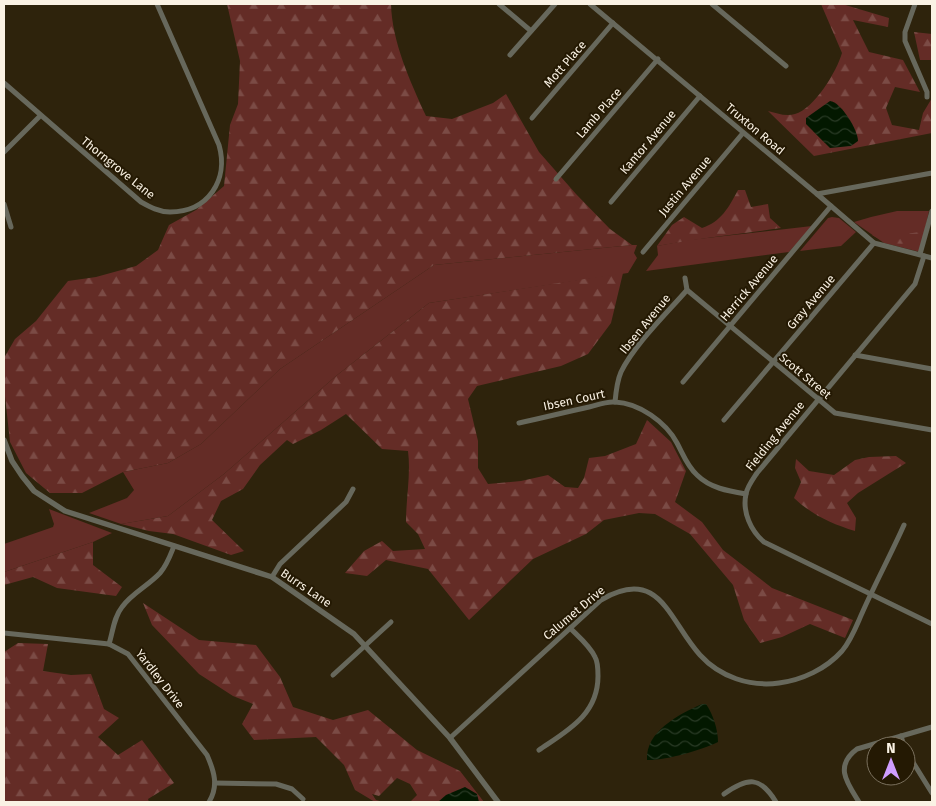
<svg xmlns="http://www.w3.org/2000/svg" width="936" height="806" viewBox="0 0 936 806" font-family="'Fira Sans',sans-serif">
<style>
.green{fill:#642c26}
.forest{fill:url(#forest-firs);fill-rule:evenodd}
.water{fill:url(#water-waves)}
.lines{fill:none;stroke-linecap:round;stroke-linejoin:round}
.minor{stroke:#67685c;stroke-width:5}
.tertiary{stroke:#67685c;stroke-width:5.5}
.labels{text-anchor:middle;stroke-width:4;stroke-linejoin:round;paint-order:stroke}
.street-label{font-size:12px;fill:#faf2e4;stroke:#241903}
</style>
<defs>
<pattern id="forest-firs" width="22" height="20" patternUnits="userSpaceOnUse" patternTransform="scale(1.25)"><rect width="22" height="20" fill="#642c26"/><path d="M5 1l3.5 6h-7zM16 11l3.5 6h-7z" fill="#7b4b45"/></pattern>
<pattern id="water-waves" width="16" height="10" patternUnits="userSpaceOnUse" patternTransform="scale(1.25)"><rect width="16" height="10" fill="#031800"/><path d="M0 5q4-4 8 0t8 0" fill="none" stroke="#293a25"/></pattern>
</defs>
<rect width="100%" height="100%" fill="#2e230c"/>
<!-- green -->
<g class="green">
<path d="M897 211H929L920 252 884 243 854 222 871 217Z"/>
<path d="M832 217 839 218 856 232 841 246 800 251 828 218Z"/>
<path d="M812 226 789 252 646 271 658 255 657 246 689 240Z"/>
<path d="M632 245H637L634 253 637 258 628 273 429 303 336 376 224 474 168 516 121 524 89 513 127 498 134 490 123 472 168 463 201 444 280 369 434 265Z"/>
<path d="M49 509 112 533 93 542 4 572V544L53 527 54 524Z"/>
</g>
<!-- forest -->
<g class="forest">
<path d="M227 4H391C392 42 410 81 426 116L452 119 493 103 506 94 539 152 576 194 610 229 632 245 434 265 280 369 201 444 168 463 123 472 82 493H50L26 473 10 442 4 387V358L15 339 36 321 68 281 96 277 136 266 158 250 169 225 196 210 224 186 230 125 238 104 240 61Z"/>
<path d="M821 4H842L889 18 888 27 853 20 869 52 903 60 920 92 895 87 886 108 892 125 919 130 923 113 932 98V133L814 156 768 111C776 113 786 117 795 114 814 109 837 71 842 53ZM842 109 848 119 825 143 813 131Z"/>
<path d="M914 32 932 34V60H920Z"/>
<path d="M738 190H745L751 207 768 204 770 218 781 228C740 234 698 238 657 246L672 225 684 217 702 228C721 222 729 207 738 190Z"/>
<path d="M920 232H924L922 240C905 246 887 245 872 235L876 234 890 236Z"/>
<path d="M623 273 611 323 588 354 561 366 477 386 468 399 478 441V468L488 484 521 481 548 475 565 487 578 488 584 478 589 458 605 456 636 444 647 420 671 442 686 471 675 502 702 522 723 550 772 588 853 620 845 638 810 624 782 637 760 643 744 620 733 585 690 534 655 514 639 513 604 520 586 534 533 559 469 620 428 569 386 560 367 576 345 573 364 551 382 541 393 551 425 549 418 534 406 522C406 498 411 474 408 451L382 449 346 414 321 430 293 444 287 440 260 465 243 489 221 501 212 520 244 551 231 555 173 534 149 531 121 524 168 516 224 474 336 376 429 303Z"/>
<path d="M896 456 906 463 858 493 847 503 856 518 855 531C832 524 812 515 794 498L801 482 795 468 796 459 809 471 834 475 855 460 869 457Z"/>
<path d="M93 542V565L122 587 116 596 57 588 33 577 4 585V572Z"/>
<path d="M143 603 199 640 256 645 280 677 293 707 333 720 368 710 417 750 460 771 484 802H410L417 795 410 784 397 778 379 796 372 794 376 800 384 802H375L355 790 344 765 316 737 254 740 242 724 253 704 233 696 199 674 152 625Z"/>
<path d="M18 643 48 644 43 671 71 675 91 674 104 709 119 718 98 737 118 755 142 740 174 783 148 799 149 802H4V652Z"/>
</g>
<!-- water -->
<g class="water">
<path d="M830 101C841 102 858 130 858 141L851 146 830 148 806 124V118Z"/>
<path d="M702 704H706C713 714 718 730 718 742 702 750 664 761 647 760 645 732 679 714 702 704Z"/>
<path d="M465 787 477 794 479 802H438L446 795Z"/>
</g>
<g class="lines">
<!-- minor -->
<g class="minor">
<path d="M499 4 531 31"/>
<path d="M590 4 817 194 932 173"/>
<path d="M712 4 786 66"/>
<path d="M915 4 905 32V41L927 92V97"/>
<path d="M510 55 555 4"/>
<path d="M4 83 141 202C150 207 159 212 170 212 208 212 229 180 219 145L157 4"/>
<path d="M532 118 613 23"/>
<path d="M4 152 40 116"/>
<path d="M556 179 658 59"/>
<path d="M817 194 874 243 932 258"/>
<path d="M611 202 700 96"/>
<path d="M4 204 11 227"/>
<path d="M643 252 743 133"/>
<path d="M920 254 932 211"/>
<path d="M924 256 915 284 757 473C753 479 747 487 746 494 742 512 751 531 764 542L932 624"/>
<path d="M685 278 687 290"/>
<path d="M687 290 835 413 932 430"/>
<path d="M855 355 932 369"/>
<path d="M683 382 831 206"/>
<path d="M615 402C616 391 617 381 621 372 634 345 667 313 687 290"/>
<path d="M724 420 874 243"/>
<path d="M519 423C542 418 566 412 589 407 597 405 607 401 615 402 639 403 666 422 677 443 683 454 687 466 697 475 710 488 728 491 746 494"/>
<path d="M272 577 280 564 346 502 353 489"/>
<path d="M4 633 109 644 128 654 207 755C214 771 219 786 209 802"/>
<path d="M109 644C113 631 114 617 122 607 132 593 148 586 160 573 167 565 170 556 174 546"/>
<path d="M333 675 391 622"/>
<path d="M901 736 904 746"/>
<path d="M450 738 601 600C660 565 669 621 700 655 720 677 750 687 779 683 802 680 826 669 842 651 852 639 857 624 863 611 876 582 891 554 904 525"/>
<path d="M539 750C567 731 598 715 598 676 598 671 598 662 595 657 590 646 579 637 570 628"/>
<path d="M906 751 932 793"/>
<path d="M215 783 276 784 292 789 303 799"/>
<path d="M724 794C748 777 760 776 776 802"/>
<path d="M859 802C847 783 834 766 857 749L932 727"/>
</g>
<!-- tertiary -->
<path class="tertiary" d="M4 440 12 461 22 476 34 491 65 511 272 577 354 634 450 738 498 802"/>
</g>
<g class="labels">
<!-- street labels -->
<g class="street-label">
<text transform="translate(565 64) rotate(-49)" y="4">Mott Place</text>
<text transform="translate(599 113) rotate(-49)" y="4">Lamb Place</text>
<text transform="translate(755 129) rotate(40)" y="4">Truxton Road</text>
<text transform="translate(648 142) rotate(-50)" y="4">Kantor Avenue</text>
<text transform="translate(118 168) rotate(39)" y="4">Thorngrove Lane</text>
<text transform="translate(685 186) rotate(-50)" y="4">Justin Avenue</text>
<text transform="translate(749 288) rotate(-50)" y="4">Herrick Avenue</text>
<text transform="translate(811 302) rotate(-50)" y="4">Gray Avenue</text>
<text transform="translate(645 324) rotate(-51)" y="4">Ibsen Avenue</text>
<text transform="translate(805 376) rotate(40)" y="4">Scott Street</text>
<text transform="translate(574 400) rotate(-12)" y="4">Ibsen Court</text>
<text transform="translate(775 436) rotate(-51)" y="4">Fielding Avenue</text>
<text transform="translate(306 588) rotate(34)" y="4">Burrs Lane</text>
<text transform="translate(574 613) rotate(-40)" y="4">Calumet Drive</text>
<text transform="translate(160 679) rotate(52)" y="4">Yardley Drive</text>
</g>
</g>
<!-- border -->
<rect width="936" height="806" fill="none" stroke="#faf2e4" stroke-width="10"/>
<!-- north arrow -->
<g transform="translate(891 761)"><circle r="24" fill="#241903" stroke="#7a705d"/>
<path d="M0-4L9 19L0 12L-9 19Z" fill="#cf9dff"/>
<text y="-8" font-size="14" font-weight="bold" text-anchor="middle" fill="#faf2e4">N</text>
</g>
</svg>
